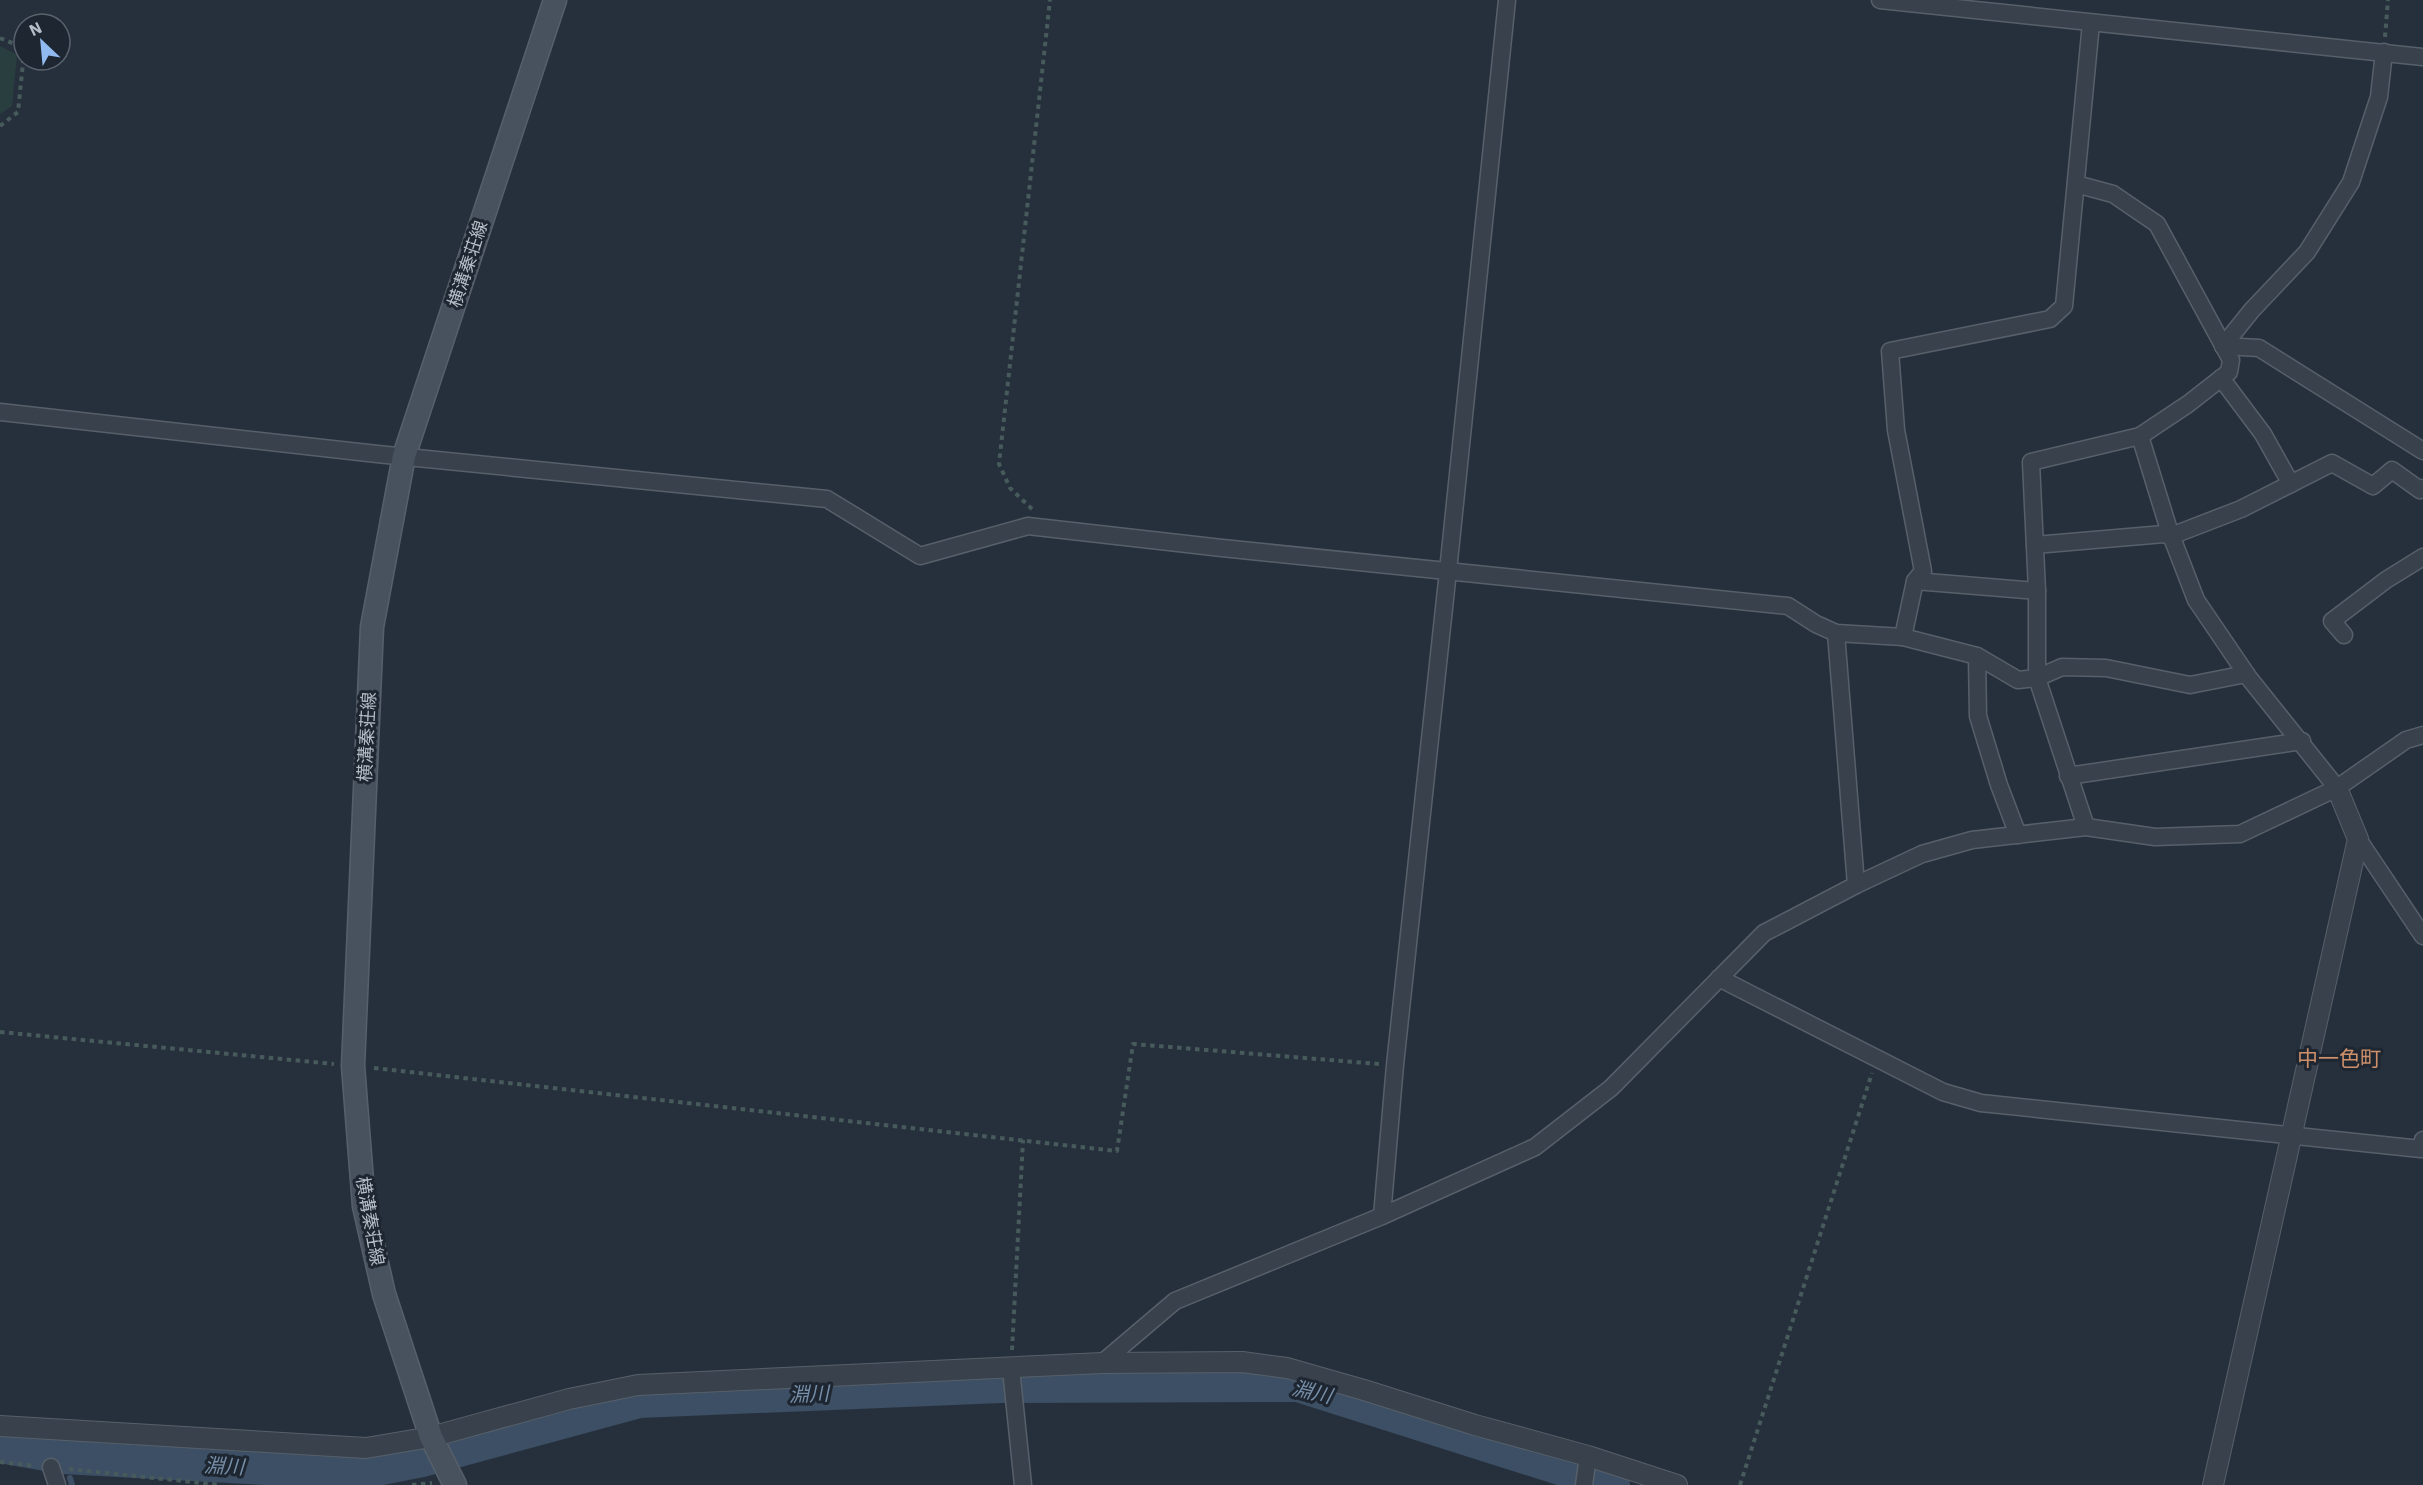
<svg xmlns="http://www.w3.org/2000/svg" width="2423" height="1485" viewBox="0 0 2423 1485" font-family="'IBM Plex Sans','Noto Sans JP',sans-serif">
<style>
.green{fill:#293e3e}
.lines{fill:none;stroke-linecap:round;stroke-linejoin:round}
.stream{stroke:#3c4f64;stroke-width:6}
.river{stroke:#3c4f64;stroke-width:34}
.minor-casing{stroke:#57606a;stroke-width:19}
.tertiary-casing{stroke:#57606a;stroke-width:22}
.secondary-casing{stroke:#57606a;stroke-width:25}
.path{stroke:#485b5c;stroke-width:4;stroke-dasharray:4.5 4.5;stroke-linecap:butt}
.minor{stroke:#39424c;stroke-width:16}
.tertiary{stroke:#39424c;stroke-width:20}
.secondary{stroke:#48525f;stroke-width:22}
.labels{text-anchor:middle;stroke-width:6;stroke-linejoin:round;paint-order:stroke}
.street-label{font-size:18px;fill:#b5bdc7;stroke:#1e2731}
.water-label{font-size:20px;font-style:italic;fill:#788fa9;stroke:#1e2731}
.quarter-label{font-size:21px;fill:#cd906b;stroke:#1e2731}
</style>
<rect width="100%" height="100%" fill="#26303c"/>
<!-- green -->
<path class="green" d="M0 46 17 55 12 106 0 114Z"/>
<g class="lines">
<!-- stream -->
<path class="stream" d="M70 1478 72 1485"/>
<!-- river -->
<path class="river" d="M0 1446 63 1457 357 1473 422 1460 639 1401 1001 1386 1298 1385 1613 1485"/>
<defs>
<g id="minor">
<path d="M1880 0 2423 57"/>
<path d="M2076 184 2113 194 2157 224 2231 360 2229 372 2188 404 2140 436 2031 462 2037 591V678L2062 667 2106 668 2190 685 2246 674"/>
<path d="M2223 346 2252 310 2307 252 2351 182 2379 97 2384 52"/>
<path d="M2223 346 2259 348 2423 451"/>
<path d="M2221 378 2263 434 2291 484"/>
<path d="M0 412 377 454 827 499 920 556 1028 526 1222 548 1788 606 1816 624 1836 633 1903 637 1915 581 1923 571 1896 430 1890 351 2050 319 2064 306 2091 23"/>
<path d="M2140 436 2169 530 2196 600 2249 678 2337 788"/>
<path d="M2035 545 2164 534 2171 536 2241 509 2332 463 2373 486 2392 470 2420 490 2423 488"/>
<path d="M1915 581 2037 591"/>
<path d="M1836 633 1856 885"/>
<path d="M2344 635 2332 621 2386 580 2423 557"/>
<path d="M1903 637 1977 656 2018 680 2037 678 2086 827"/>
<path d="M1977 656 1978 716 1999 785 2018 835"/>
<path d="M2068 776 2302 741"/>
<path d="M2358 839 2423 936"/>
<path d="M1719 978 1943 1092 1981 1103 2421 1149 2423 1140"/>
<path d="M1382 1216 1395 1065 1448 571 1507 0"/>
<path d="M1102 1363 1175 1301 1382 1216 1535 1147 1611 1088 1764 933 1856 885 1922 854 1972 840 2086 827 2155 837 2240 834 2337 788 2406 740 2423 735"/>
<path d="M1011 1369 1023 1485"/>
<path d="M51 1467 57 1485"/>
<path d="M1584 1485 1588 1456"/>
</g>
<g id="tertiary">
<path d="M0 1426 366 1448 431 1437 569 1399 638 1385 1102 1363 1242 1362 1287 1368 1364 1390 1475 1425 1588 1456 1677 1485"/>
<path d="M2213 1485 2358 839 2337 788"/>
</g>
<path id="secondary" d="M455 1485 431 1437 384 1294 364 1206 353 1066 372 627 404 456 555 0"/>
</defs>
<!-- minor casing -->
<use href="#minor" class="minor-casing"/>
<!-- tertiary casing -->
<use href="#tertiary" class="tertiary-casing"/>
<!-- secondary casing -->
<use href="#secondary" class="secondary-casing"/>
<!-- path -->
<g class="path">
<path d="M2385 37 2388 0"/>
<path d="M0 38 24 48"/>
<path d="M0 126 18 112 24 53"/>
<path d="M1032 509 1010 488 999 464 1050 0"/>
<path d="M0 1032 334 1064"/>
<path d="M374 1068 1117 1151 1133 1044 1379 1064"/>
<path d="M1012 1350 1023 1140"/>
<path d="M0 1462 35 1466"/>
<path d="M69 1469 221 1485"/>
<path d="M412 1485 432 1483"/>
<path d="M1740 1485 1872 1073"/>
</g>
<!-- minor -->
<use href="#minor" class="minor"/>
<!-- tertiary -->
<use href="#tertiary" class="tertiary"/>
<!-- secondary -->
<use href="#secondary" class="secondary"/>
</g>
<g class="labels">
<!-- street labels -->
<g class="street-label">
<text transform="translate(468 264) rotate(-72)" y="6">横溝秦荘線</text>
<text transform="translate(367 737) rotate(-87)" y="6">横溝秦荘線</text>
<text transform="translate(370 1221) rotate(80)" y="6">横溝秦荘線</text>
</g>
<!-- water labels -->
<g class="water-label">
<text transform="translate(1312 1392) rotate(13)" y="7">淵川</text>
<text transform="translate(809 1394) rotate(-2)" y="7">淵川</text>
<text transform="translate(224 1466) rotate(3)" y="7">淵川</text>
</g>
<!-- quarter labels -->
<g class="quarter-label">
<text x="2339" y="1066">中一色町</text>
</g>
</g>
<!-- north arrow -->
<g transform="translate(42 42) rotate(334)"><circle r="28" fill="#1e2731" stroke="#5a636d" stroke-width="1.5"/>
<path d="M0-4.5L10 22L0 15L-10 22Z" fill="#91bbf0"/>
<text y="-9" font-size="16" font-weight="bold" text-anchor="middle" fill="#b5bdc7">N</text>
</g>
</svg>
